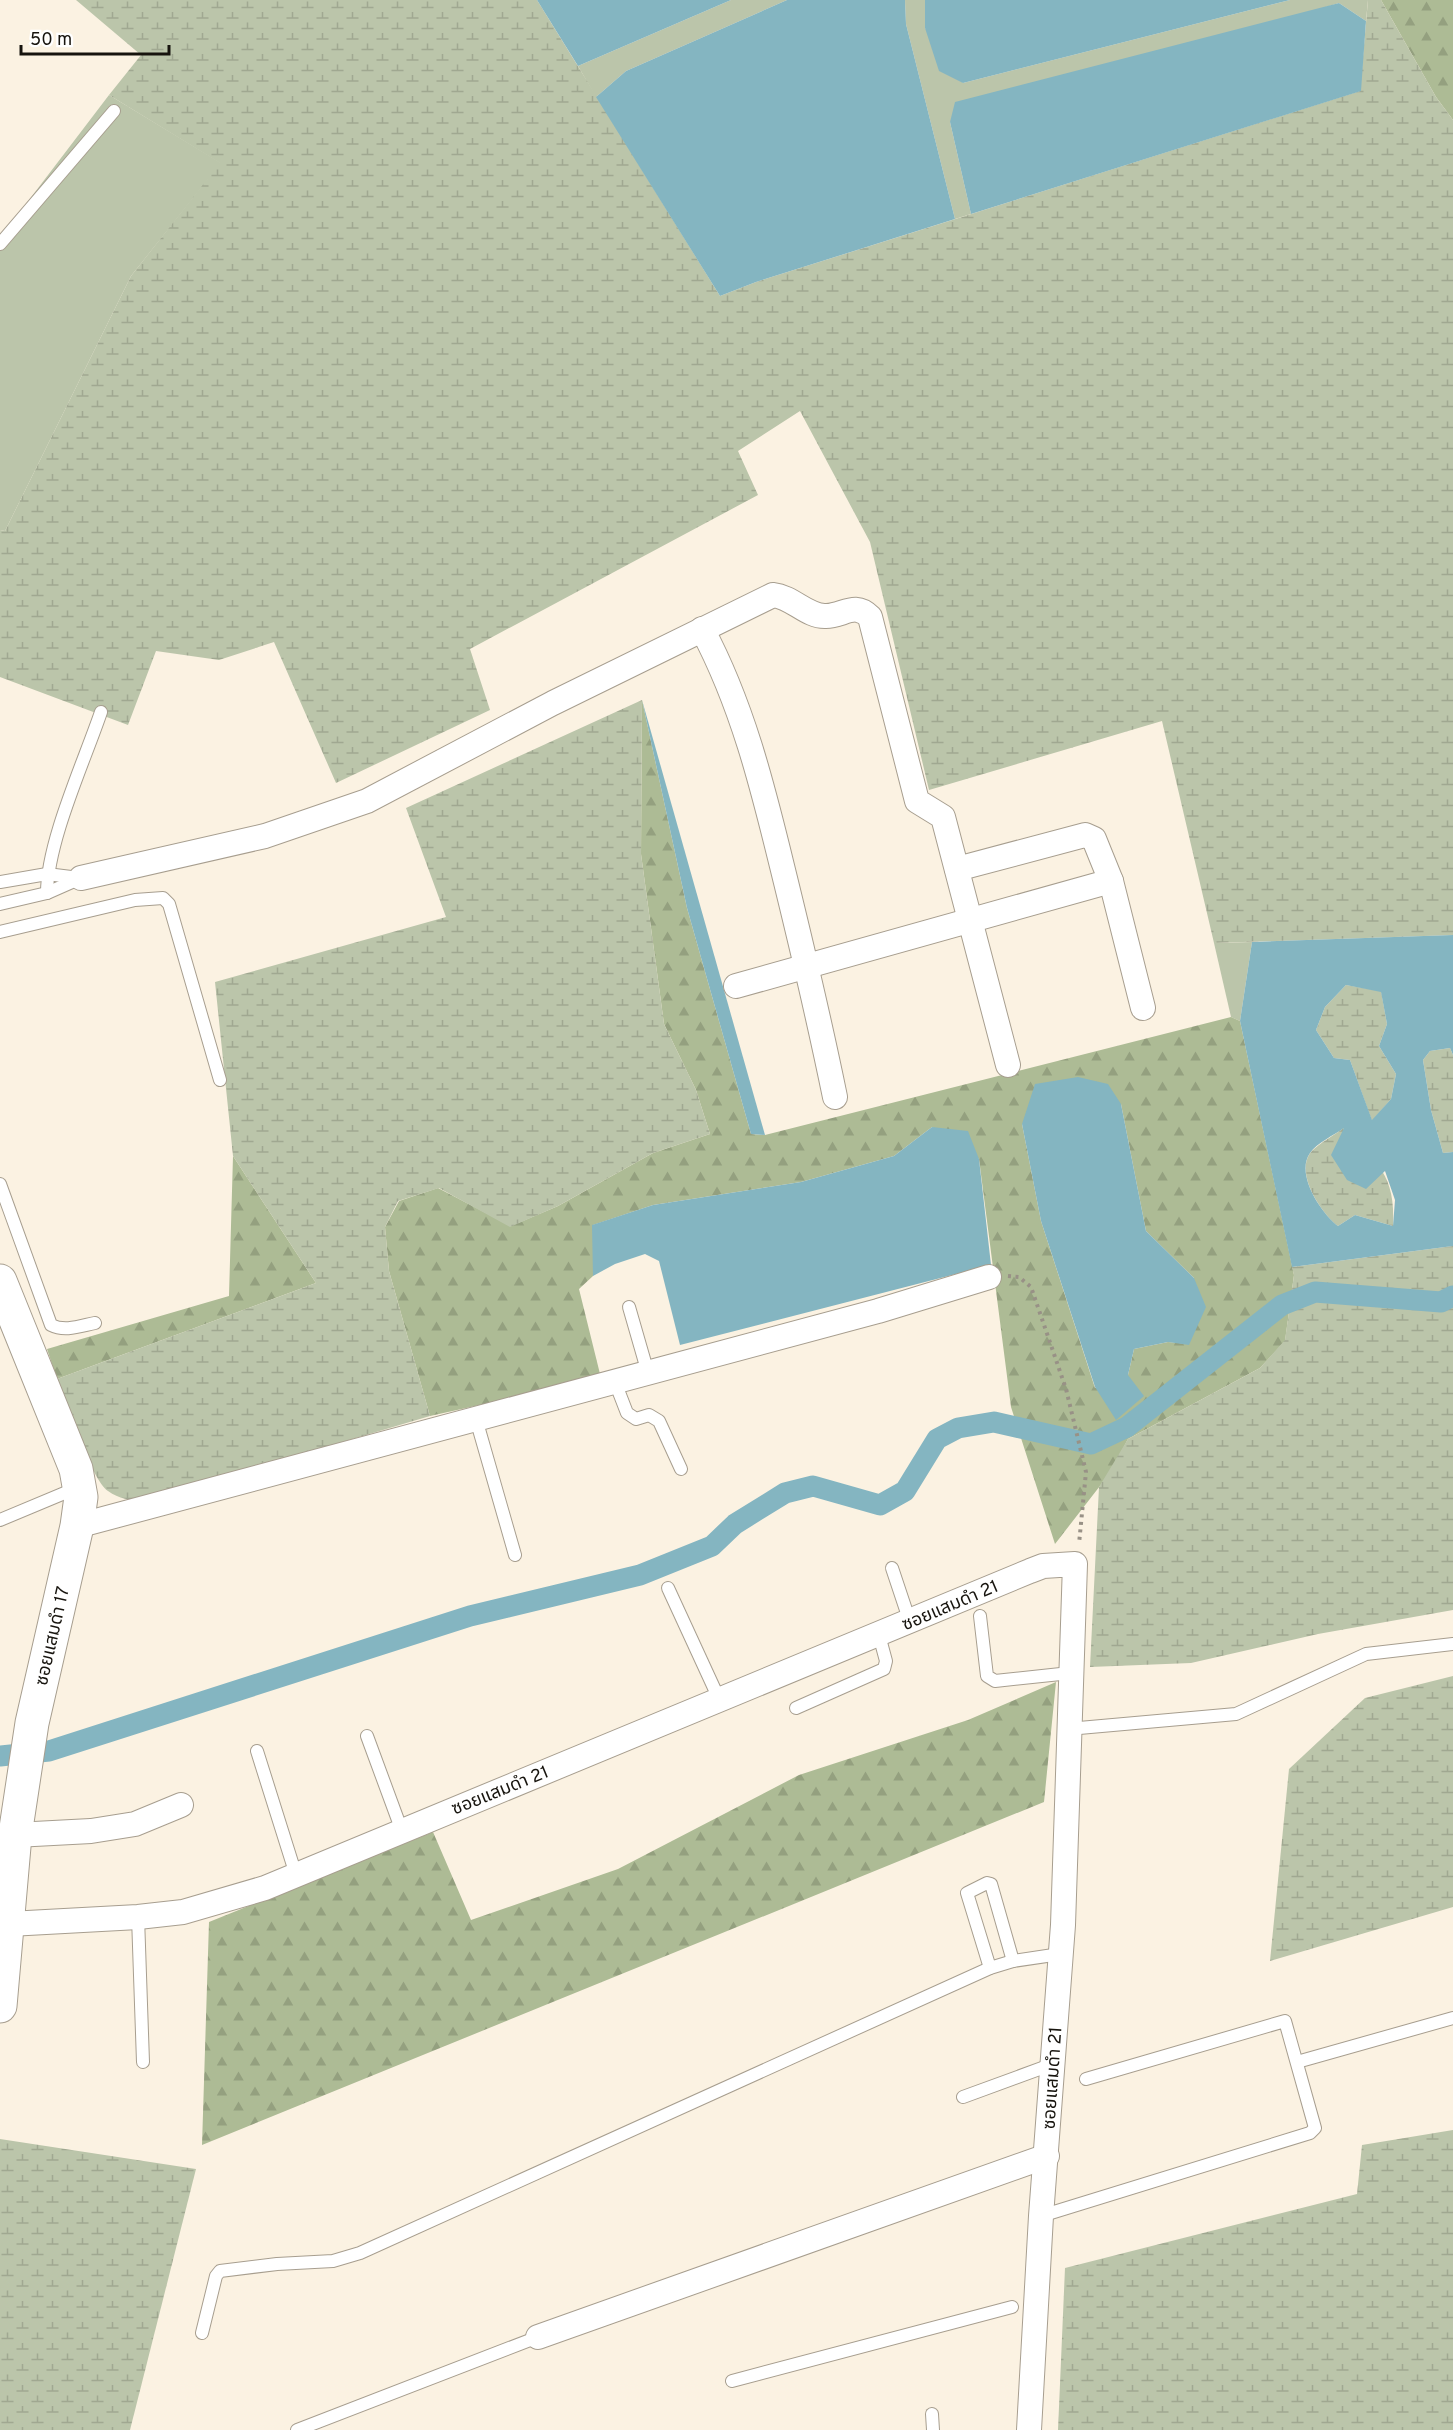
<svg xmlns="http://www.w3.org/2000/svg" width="1453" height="2430" viewBox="0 0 1453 2430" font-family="Overpass,'Noto Sans Thai',sans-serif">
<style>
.green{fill:#bbc5aa}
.forest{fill:url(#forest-firs);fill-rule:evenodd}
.wetland{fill:url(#wetland-marsh)}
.water{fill:#84b5c1;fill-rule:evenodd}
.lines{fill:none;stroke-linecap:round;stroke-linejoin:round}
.canal{stroke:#84b5c1;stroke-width:21}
.lane-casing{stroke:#a79e8f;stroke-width:14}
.street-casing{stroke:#a79e8f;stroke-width:26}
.secondary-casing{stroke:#a79e8f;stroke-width:35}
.path{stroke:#989186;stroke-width:4;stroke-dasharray:3 4.5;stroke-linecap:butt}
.lane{stroke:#fff;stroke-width:12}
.street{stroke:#fff;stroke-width:24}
.secondary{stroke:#fff;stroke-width:33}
.labels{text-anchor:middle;stroke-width:4.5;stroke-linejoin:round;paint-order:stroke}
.street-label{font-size:18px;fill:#17140e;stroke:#fff}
</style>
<defs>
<pattern id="forest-firs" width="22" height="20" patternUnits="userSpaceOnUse" patternTransform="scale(1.5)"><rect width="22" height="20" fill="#adbb95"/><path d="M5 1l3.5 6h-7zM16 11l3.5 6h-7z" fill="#94a07f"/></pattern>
<pattern id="wetland-marsh" width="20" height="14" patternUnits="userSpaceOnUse" patternTransform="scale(1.5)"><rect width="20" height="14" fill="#bbc5aa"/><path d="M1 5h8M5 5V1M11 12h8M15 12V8" fill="none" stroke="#a0a891"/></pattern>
</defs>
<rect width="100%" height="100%" fill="#fbf2e2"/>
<!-- green -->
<g class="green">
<path d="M731 0H787L626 71 596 97 578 66Z"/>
<path d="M905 0H925V28L963 83 1290 0H1368L1366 21 1339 3 950 122 971 214 955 219 906 24Z"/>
<path d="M109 95 221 163 131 276 5 531 0 530V238Z"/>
<path d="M1252 942 1240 1021 1231 1017 1214 943Z"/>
</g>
<!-- forest -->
<g class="forest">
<path d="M1381 0H1453V120L1436 97Z"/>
<path d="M642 700 687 908 751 1134 765 1135 1231 1017 1240 1021 1294 1275 1285 1341 1260 1368 1128 1439 1110 1473 1055 1544 1011 1407 979 1159 932 1127 894 1156 801 1182 653 1205 593 1225V1276L579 1289 601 1378 430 1416 389 1271 385 1227 399 1201 438 1188 511 1226 558 1206 653 1153 710 1134 696 1090 664 1024 641 854ZM1121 1104 1146 1231 1194 1278 1189 1344 1168 1342 1134 1349 1128 1375 1095 1388 1041 1221 1022 1124Z"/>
<path d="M233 1156 316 1283 57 1379 47 1349 229 1296Z"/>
<path d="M1056 1682 1044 1802 202 2145 209 1922 433 1832 471 1920 618 1869 799 1775 968 1720Z"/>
</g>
<!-- wetland -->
<g class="wetland">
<path d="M76 0H537L720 296 756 282 1360 91 1368 0H1381L1436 97 1453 120V935L1214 943 1162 721 929 790 870 542 800 411 738 451 758 495 470 649 490 710 336 783 274 642 219 660 156 651 128 725 0 677V530L5 531 131 276 220 163 109 95 141 55Z"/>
<path d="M642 700 641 854 664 1024 696 1090 710 1134 653 1153 558 1206 510 1227 439 1188 398 1201 385 1227 389 1271 430 1416 144 1501C130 1500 119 1499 108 1491 91 1479 66 1402 57 1379L316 1283 233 1156 215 982 446 917 406 808Z"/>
<path d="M1346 985 1381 991 1387 1024 1379 1046 1396 1074 1391 1099 1372 1121 1350 1060 1334 1058 1316 1030 1325 1007Z"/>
<path d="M1450 1048 1453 1055V1152L1443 1153 1431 1110 1423 1060 1430 1051Z"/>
<path d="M1345 1127C1377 1163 1396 1175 1393 1226L1355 1215 1338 1226C1322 1214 1294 1173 1311 1152 1319 1143 1335 1135 1345 1127Z"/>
<path d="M1453 1246V1610L1318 1634 1191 1663 1090 1667 1099 1487 1128 1439 1260 1368 1285 1340 1294 1275 1292 1267Z"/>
<path d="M1453 1676V1907L1270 1961 1289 1769 1365 1698Z"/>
<path d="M1453 2130V2430H1058L1065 2268 1357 2194 1362 2145Z"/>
<path d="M0 2139 196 2169 130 2430H0Z"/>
</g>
<!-- water -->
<g class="water">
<path d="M537 0H731L578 66Z"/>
<path d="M787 0H905L906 24 955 219 756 282 720 296 596 97 626 71Z"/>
<path d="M925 0H1290L963 83 939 71 925 28Z"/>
<path d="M1339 3 1366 21 1361 91 971 214 950 122 955 102Z"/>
<path d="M642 700 765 1135 751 1134 687 908Z"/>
<path d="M1453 935V1055L1450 1048 1430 1051 1423 1060 1431 1110 1443 1153 1453 1152V1246L1292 1267 1240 1021 1252 942ZM1346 985 1381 992 1387 1024 1379 1046 1396 1074 1391 1099 1372 1120 1350 1060 1334 1058 1316 1030 1325 1007ZM1344 1128 1331 1155 1347 1180 1366 1189 1385 1171 1395 1200 1393 1226 1355 1215 1338 1226C1321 1213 1295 1174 1310 1153 1317 1143 1334 1135 1344 1128Z"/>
<path d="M1078 1077 1108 1084 1121 1104 1146 1231 1194 1278 1206 1307 1189 1345 1168 1342 1134 1349 1128 1375 1144 1396 1116 1420 1095 1387 1041 1221 1022 1124 1035 1084Z"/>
<path d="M932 1127 968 1131 979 1159 991 1265 680 1345 659 1261 645 1254 615 1264 593 1276 592 1225 653 1205 801 1182 894 1156Z"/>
</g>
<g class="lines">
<!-- canal -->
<path class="canal" d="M0 1756 49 1751 470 1616 640 1575 712 1546 735 1524 785 1493 813 1486 880 1505 905 1491 937 1439 958 1428 994 1422 1091 1444 1127 1427 1282 1305 1315 1292 1441 1302 1453 1296"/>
<defs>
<g id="lane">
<path d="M0 244 114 111"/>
<path d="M0 882 47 874 79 878"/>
<path d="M47 893C47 842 84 762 101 712"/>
<path d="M0 904 47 893 81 878"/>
<path d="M0 932 135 900 163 898 169 904 220 1080"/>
<path d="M0 1184 51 1325C65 1332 80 1326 95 1323"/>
<path d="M629 1307 648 1373"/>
<path d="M615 1382 627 1413 636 1419 649 1415 659 1421 681 1469"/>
<path d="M476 1419 515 1555"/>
<path d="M0 1520 79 1487"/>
<path d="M892 1568 910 1622"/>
<path d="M668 1588 720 1701"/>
<path d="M980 1616 987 1676 995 1681 1070 1673"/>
<path d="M796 1708 884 1669 886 1661 879 1635"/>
<path d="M1068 1729 1236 1714 1366 1654 1453 1644"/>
<path d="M367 1736 402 1831"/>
<path d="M257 1751 296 1875"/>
<path d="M138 1917 143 2062"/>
<path d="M990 1968 967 1893 987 1883 991 1884 1013 1961"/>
<path d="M1297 2062 1453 2018"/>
<path d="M963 2097 1053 2064"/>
<path d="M1041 2216 1310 2133 1315 2128 1285 2021 1086 2079"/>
<path d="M202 2333 216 2276 220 2271 277 2264 333 2261 360 2253 990 1968 1013 1961 1060 1954"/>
<path d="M732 2381 1012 2307"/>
<path d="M932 2414 933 2430"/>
<path d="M297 2430 538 2337"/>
</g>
<g id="street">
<path d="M702 629C742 704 762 784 782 866 801 943 819 1019 835 1097"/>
<path d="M957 869 1085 835 1094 839 1111 881 1143 1008"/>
<path d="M81 878 265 836 367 801 553 703 773 595C793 597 807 617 826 616 843 616 855 601 870 617L917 801 943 817 1008 1065"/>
<path d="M736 986 1111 881"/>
<path d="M77 1526 878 1311 989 1277"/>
<path d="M15 1835 91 1831 135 1824 181 1805"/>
<path d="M9 1924 138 1917 183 1912 265 1888 1030 1571 1043 1566 1075 1564 1063 1925 1041 2216 1029 2430"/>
<path d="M538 2337 1047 2156"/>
</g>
<path id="secondary" d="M0 1281 76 1469 81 1497 77 1526 32 1723 15 1835 0 2006"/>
</defs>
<!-- lane casing -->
<use href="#lane" class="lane-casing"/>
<!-- street casing -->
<use href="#street" class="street-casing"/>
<!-- secondary casing -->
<use href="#secondary" class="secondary-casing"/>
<!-- path -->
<path class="path" d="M1008 1276 1019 1277 1031 1287 1066 1389 1086 1472 1079 1544"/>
<!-- lane -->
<use href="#lane" class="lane"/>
<!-- street -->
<use href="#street" class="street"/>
<!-- secondary -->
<use href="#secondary" class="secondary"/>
</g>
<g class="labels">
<!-- street labels -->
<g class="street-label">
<text transform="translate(950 1605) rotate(-23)" y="6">ซอยแสมดำ 21</text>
<text transform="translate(52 1636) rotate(-77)" y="6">ซอยแสมดำ 17</text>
<text transform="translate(500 1790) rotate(-22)" y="6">ซอยแสมดำ 21</text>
<text transform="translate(1052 2078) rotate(-86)" y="6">ซอยแสมดำ 21</text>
</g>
</g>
<!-- scale -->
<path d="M21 45v9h148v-9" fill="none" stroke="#17140e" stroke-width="3"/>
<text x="30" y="45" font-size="18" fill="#17140e" stroke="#ffffff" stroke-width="4.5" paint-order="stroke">50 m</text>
</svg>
